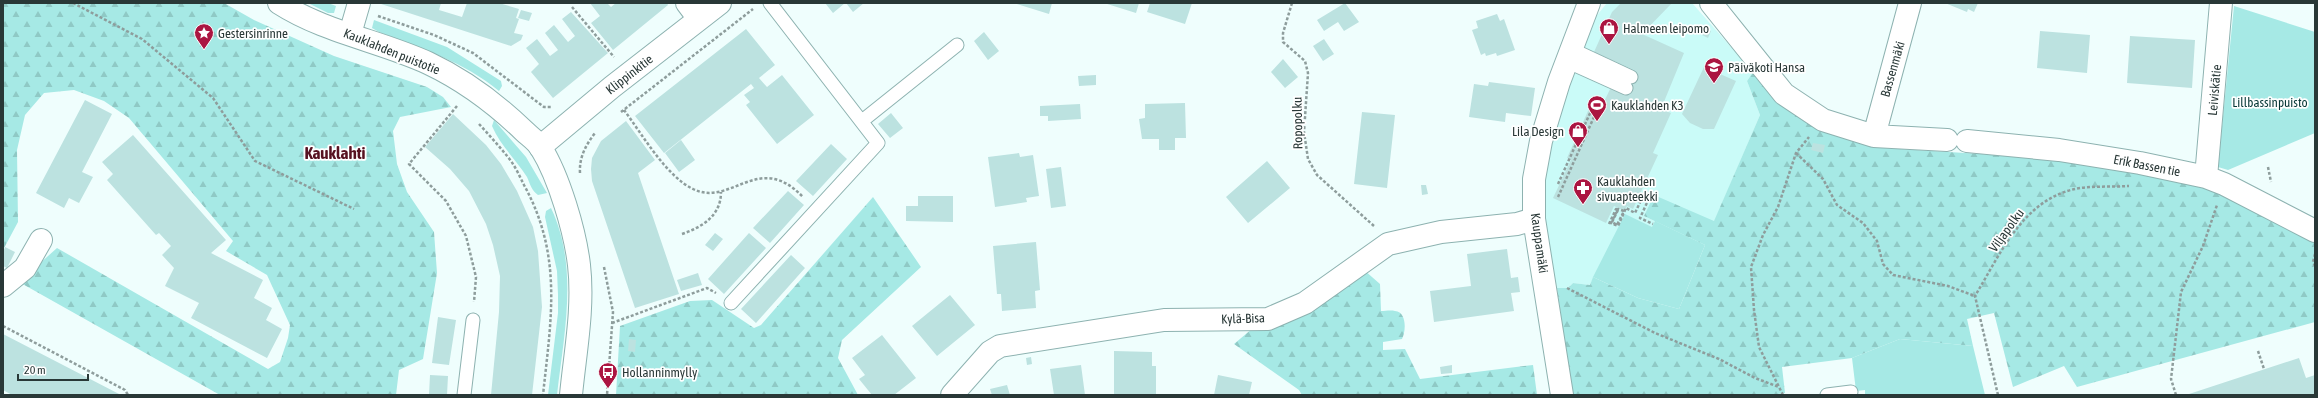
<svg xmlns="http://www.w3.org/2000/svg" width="2318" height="398" font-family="'Asap Condensed',sans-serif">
  <defs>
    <pattern id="forest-firs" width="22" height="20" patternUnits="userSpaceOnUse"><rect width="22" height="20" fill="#a6e9e5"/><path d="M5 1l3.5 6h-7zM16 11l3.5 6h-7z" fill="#8fc9c5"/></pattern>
  </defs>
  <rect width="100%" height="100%" fill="#effefd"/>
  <path fill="#cafbf8" d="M1607 3H1692L1753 72 1747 81 1760 115 1714 222 1654 196 1644 216 1705 245 1593 278 1590 285 1573 283 1568 288H1557L1541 211 1549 143 1574 68 1594 19Z"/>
  <path fill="#a6e9e5" d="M308 3H328L336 6 334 13H328Z
    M2234 6 2315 32V133L2228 170 2218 167Z
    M374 20 447 47 501 81 502 86 499 91C464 62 421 48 379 32L372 28Z
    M494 120 526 157 547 193 538 195C532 191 530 184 527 177 516 160 500 145 492 126Z
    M551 208C579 267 564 333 557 395H548L558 313V295L557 271 545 217 546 211Z
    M1625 214 1652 227 1655 221 1705 245 1679 309 1638 298 1593 277Z
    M1900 339 1973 346 1985 395H1865V390L1856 391 1852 358Z"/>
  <path fill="url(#forest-firs)" d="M3 3H224L254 20 334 56 427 87 443 97 451 107 400 117 393 131 397 164 407 192 434 232 437 273 423 359 399 370 396 395H220L19 282 57 248 268 369 280 362 288 338 290 325 267 275 226 251 233 241 129 118 104 101 74 90 44 93 25 115 17 150 18 222 3 250Z
    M1753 72 1825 130 1884 148 2111 162 2200 183 2315 243V322L2077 387 2064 366 2013 387 1994 313 1967 319 1973 346 1900 339 1852 358 1782 367 1785 393 1769 395H1572L1557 288H1568L1573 283 1590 285 1593 277 1638 298 1679 309 1705 245 1644 216 1654 195 1714 221 1760 115 1747 81Z
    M873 197 921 267 842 340 838 358 858 395H616L620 326 690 301 712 300 754 328 761 325Z
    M1364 270 1380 284 1381 311C1385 311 1391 310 1395 311 1407 312 1406 331 1402 339L1383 342V350L1405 349 1420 379 1533 365 1537 395H1302L1299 390 1234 344 1253 328Z"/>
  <path fill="#bce2e0" d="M378 3H441L439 10 462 17 467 3H499L519 9 516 18 519 19 514 33 523 35 521 40 511 46Z
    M590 3H607L611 7 616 3H667L668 5 613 50 591 23 600 16Z
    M825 3H845L833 13Z
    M846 3H864L853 12Z
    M1014 3H1052L1049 14Z
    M1104 3H1139L1136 13Z
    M1150 3H1192L1185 24 1147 12Z
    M1345 3 1359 22 1344 31 1338 22 1324 31 1317 20Z
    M1621 3H1672L1642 34 1684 53 1661 109 1671 113 1653 153 1658 155 1633 209 1627 206 1625 211 1614 206 1606 223 1553 198 1571 160 1567 158 1592 102 1602 106 1612 85 1624 91 1634 70 1594 52 1612 12Z
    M1945 3H1978L1974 12 1968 9 1967 12Z
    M521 10 532 13 529 21 518 18Z
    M571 12 608 53 553 98 531 72 539 64 526 48 537 39 550 56 558 50 545 33 554 25 568 42 575 36 562 19Z
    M1497 14 1500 21 1504 19 1515 50 1497 56 1496 53 1486 56 1485 53 1481 55 1472 30 1478 28 1476 21Z
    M746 29 775 65 759 78 767 87 782 75 814 115 777 144 746 105 750 102 744 95 754 88 751 84 664 153 635 116Z
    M1705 29 1711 31 1708 38 1702 35Z
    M2040 31 2090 35 2087 73 2037 68Z
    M984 32 999 51 988 60 974 41Z
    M2130 36 2195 40 2192 88 2127 83Z
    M1324 39 1334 54 1323 61 1313 46Z
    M1283 59 1298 77 1285 88 1271 72Z
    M1704 67 1736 81 1714 129H1703L1690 123 1682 114Z
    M1096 75V85L1079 86 1078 76Z
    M1489 82 1535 88 1531 116 1506 113 1505 122 1469 117 1474 84 1488 86Z
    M85 100 112 114 82 172 93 177 79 203 69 198 64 208 36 193Z
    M1185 103 1186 138H1175V150H1159V139H1142L1139 119 1145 118V104Z
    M1080 104 1081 119 1048 121V116H1040V106Z
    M1362 112 1395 115 1387 188 1354 184Z
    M891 113 903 128 890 138 878 124Z
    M453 114 486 145 501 164 517 191 533 227 538 251 542 307 532 395H491L499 312 500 276 493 245 486 224 469 191 450 169 425 147Z
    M626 121 655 160 638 173 679 294 635 308 592 181 591 169 592 158 601 141Z
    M133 135 226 240 211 253 263 280 254 298 272 308 266 320 282 329 267 358 191 318 199 303 165 286 174 268 162 255 171 246 159 233 156 235 107 180 113 174 102 162Z
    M681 140 695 160 679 172 665 153Z
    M1813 143 1825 145 1823 153 1811 150Z
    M831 144 847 159 813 196 796 181Z
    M1019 153 1020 157 1033 155 1039 196 1026 198 1027 202 995 207 988 157Z
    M1267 161 1290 188 1248 223 1226 197Z
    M1061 167 1066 206 1051 208 1046 169Z
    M1421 185H1426L1428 194 1422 195Z
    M788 191 804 205 770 243 753 228Z
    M918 196H953V222L906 221V206H918Z
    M715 233 723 239 713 251 705 245Z
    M749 233 766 248 724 294 708 279Z
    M1036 242 1040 290 1035 291 1036 308 1002 311 1001 294H997L993 246Z
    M5 247 15 252 7 268 3 266V252Z
    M1507 249 1511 278 1518 277 1520 292 1511 293 1514 311 1434 322 1430 291 1471 286 1467 254Z
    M791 255 805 268 756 323 741 309Z
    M698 273 702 285 681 291 677 280Z
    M950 295 975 325 937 356 912 326Z
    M438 317 456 320 449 365 432 363Z
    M3 334 121 395H12L3 390Z
    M882 335 916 378 894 395H872L859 379 865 375 852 358Z
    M629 339 636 340 635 352 628 351Z
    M1114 351 1152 352V366H1156V395H1114Z
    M1031 357 1032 364 1027 365 1026 358Z
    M2299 358 2306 378 2315 375V395H2186Z
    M1081 365 1085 395H1054L1050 369Z
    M1452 365V373L1441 374 1440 367Z
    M430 375 448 376 447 395H429Z
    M1218 375 1252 382 1249 395H1214Z
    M1007 385 1010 395H992L990 389Z"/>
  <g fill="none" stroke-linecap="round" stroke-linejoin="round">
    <defs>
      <path id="service" d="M1571 49 1631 77
        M1566 61 1626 88
        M862 121 957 45
        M731 303 878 143 770 3
        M464 395 473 320
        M1827 395 1851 392"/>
      <path id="minor" d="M687 3 699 19
        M1711 3 1784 94 1823 120 1874 136 1947 140
        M350 34 359 3
        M1874 136 1910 3
        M1967 141 2059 150 2140 163 2206 177 2224 184 2315 231
        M540 147 612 87 720 3
        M2206 177 2221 3
        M3 286 25 268 41 240
        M952 395 990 352 1000 346 1164 320 1268 319 1305 303 1388 244 1441 232 1517 224 1534 219
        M1562 395 1534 219V179L1541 141 1559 82 1589 3"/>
      <path id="tertiary" d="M279 3C324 32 380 41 428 63 464 80 495 103 524 131 529 136 537 141 541 148 559 177 575 231 579 265 584 308 575 353 571 395"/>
    </defs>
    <use href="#service" stroke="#8db2b0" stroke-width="15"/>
    <use href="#minor" stroke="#8db2b0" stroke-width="24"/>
    <use href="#tertiary" stroke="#8db2b0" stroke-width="24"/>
    <path stroke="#8e9d9c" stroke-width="2.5" stroke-dasharray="3 2" stroke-linecap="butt" d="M73 3 142 39 213 98 255 161 354 209
      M1292 3 1283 33V42L1305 61 1308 73 1304 132 1308 159 1317 175 1374 226
      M572 7 614 57
      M378 16 434 35 473 53 544 107H552
      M457 106 409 164 446 201 466 236 476 277 474 302
      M624 110C642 134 666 176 693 189 723 204 748 170 778 180 788 183 796 190 803 197
      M621 112 753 9
      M479 124C490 136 501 148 511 161 516 168 520 177 524 185 563 256 551 319 543 395
      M1572 138 1579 123
      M1796 153 1823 179 1837 205 1863 223 1877 241 1883 264 1893 275 1948 286 1975 296
      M2268 167 2271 182
      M580 173C579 157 586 145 595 133
      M1558 184 1591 111 1600 116
      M1651 194 1640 218 1653 224
      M1558 197 1603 97
      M1618 210 1612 222 1617 225 1624 211 1618 209 1611 223 1618 226 1626 208 1635 213 1645 192
      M1609 224 1616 209 1617 210
      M682 234C702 227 721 216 721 192
      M2315 254 2313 262 2315 266
      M604 267 613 312 607 395
      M1567 288 1655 333 1719 359 1755 378 1779 387
      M612 323 707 288 716 293
      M3 326 125 390 128 395
      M2258 351 2264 369
      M1783 395 1759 347 1754 310 1751 267 1763 235 1778 207 1796 153 1809 137
      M1998 395 1975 296C2001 253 2024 197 2080 188 2096 186 2113 187 2129 186
      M2176 395 2171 379 2181 292 2203 246 2217 205"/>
    <use href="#service" stroke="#fff" stroke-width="13"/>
    <use href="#minor" stroke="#fff" stroke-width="22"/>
    <use href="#tertiary" stroke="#fff" stroke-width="22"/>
  </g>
  <defs>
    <symbol id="shop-pin" viewBox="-11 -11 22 30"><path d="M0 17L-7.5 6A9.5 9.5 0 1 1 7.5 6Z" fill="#ab1541" stroke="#fff"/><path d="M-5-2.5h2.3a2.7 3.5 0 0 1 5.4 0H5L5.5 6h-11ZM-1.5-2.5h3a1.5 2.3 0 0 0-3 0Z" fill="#fff"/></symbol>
    <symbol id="sight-pin" viewBox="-11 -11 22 30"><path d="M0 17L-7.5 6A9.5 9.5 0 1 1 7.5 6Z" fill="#ab1541" stroke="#fff"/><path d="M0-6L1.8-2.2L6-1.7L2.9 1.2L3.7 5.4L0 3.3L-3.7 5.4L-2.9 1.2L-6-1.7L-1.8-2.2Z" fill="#fff"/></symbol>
    <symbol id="school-pin" viewBox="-11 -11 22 30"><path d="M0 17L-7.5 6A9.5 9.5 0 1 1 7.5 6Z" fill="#ab1541" stroke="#fff"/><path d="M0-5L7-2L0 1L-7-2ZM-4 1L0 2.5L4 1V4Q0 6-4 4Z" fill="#fff"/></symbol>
    <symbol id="stadium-pin" viewBox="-11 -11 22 30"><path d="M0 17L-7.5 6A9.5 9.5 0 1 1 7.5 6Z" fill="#ab1541" stroke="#fff"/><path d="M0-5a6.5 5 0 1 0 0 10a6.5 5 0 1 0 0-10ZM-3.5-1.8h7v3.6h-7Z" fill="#fff"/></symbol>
    <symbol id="pharmacy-pin" viewBox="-11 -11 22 30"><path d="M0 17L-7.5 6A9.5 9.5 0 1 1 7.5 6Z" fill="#ab1541" stroke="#fff"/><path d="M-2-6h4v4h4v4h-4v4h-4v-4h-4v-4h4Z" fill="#fff"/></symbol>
    <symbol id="bus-pin" viewBox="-11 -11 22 30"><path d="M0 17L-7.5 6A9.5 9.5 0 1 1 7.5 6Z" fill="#ab1541" stroke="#fff"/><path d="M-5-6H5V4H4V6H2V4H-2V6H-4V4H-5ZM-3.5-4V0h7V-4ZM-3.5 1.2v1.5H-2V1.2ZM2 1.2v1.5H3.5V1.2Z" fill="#fff"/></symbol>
  </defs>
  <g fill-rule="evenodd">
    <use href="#shop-pin" x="1598" y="17" width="22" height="30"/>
    <use href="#sight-pin" x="193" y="22" width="22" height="30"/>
    <use href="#school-pin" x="1703" y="56" width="22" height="30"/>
    <use href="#stadium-pin" x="1586" y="94" width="22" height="30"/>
    <use href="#shop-pin" x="1567" y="120" width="22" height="30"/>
    <use href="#pharmacy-pin" x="1572" y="177" width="22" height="30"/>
    <use href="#bus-pin" x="597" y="361" width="22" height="30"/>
  </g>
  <g text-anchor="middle" stroke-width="3.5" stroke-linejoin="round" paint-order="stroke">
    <g font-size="13" fill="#293837" stroke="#fff" text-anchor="start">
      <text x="1623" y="33">Halmeen leipomo</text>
      <text x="218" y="38">Gestersinrinne</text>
      <text x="1728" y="72">Päiväkoti Hansa</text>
      <text x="1611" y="110">Kauklahden K3</text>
      <text x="1564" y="136" text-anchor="end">Lila Design</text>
      <text x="1597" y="186">Kauklahden<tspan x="1597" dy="15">sivuapteekki</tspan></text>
      <text x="622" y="377">Hollanninmylly</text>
    </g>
    <g font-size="13" fill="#293837" stroke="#fff">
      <text transform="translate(392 51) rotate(22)" y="5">Kauklahden puistotie</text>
      <text transform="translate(1892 69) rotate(-74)" y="5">Bassenmäki</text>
      <text transform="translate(629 74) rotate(-38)" y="5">Klippinkitie</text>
      <text transform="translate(2214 90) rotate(-85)" y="5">Leiviskätie</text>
      <text transform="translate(1297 123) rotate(-91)" y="5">Ropopolku</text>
      <text transform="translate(2147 165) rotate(11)" y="5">Erik Bassen tie</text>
      <text transform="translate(2006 230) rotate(-54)" y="5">Viljapolku</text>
      <text transform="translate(1540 243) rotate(82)" y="5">Kauppamäki</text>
      <text transform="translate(1243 318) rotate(-2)" y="5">Kylä-Bisa</text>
    </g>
    <g font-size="13" fill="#063736" stroke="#fff">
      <text x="2270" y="107">Lillbassinpuisto</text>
    </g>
    <g font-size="17" font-weight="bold" fill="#571221" stroke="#fff">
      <text x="335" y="159">Kauklahti</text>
    </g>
  </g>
  <rect width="2318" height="398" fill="none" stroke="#293837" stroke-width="8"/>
  <path d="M18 374v6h70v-6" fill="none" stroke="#293837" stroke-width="2"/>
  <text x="24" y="374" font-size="12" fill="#293837" stroke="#ffffff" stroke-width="3" paint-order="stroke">20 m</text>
</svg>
